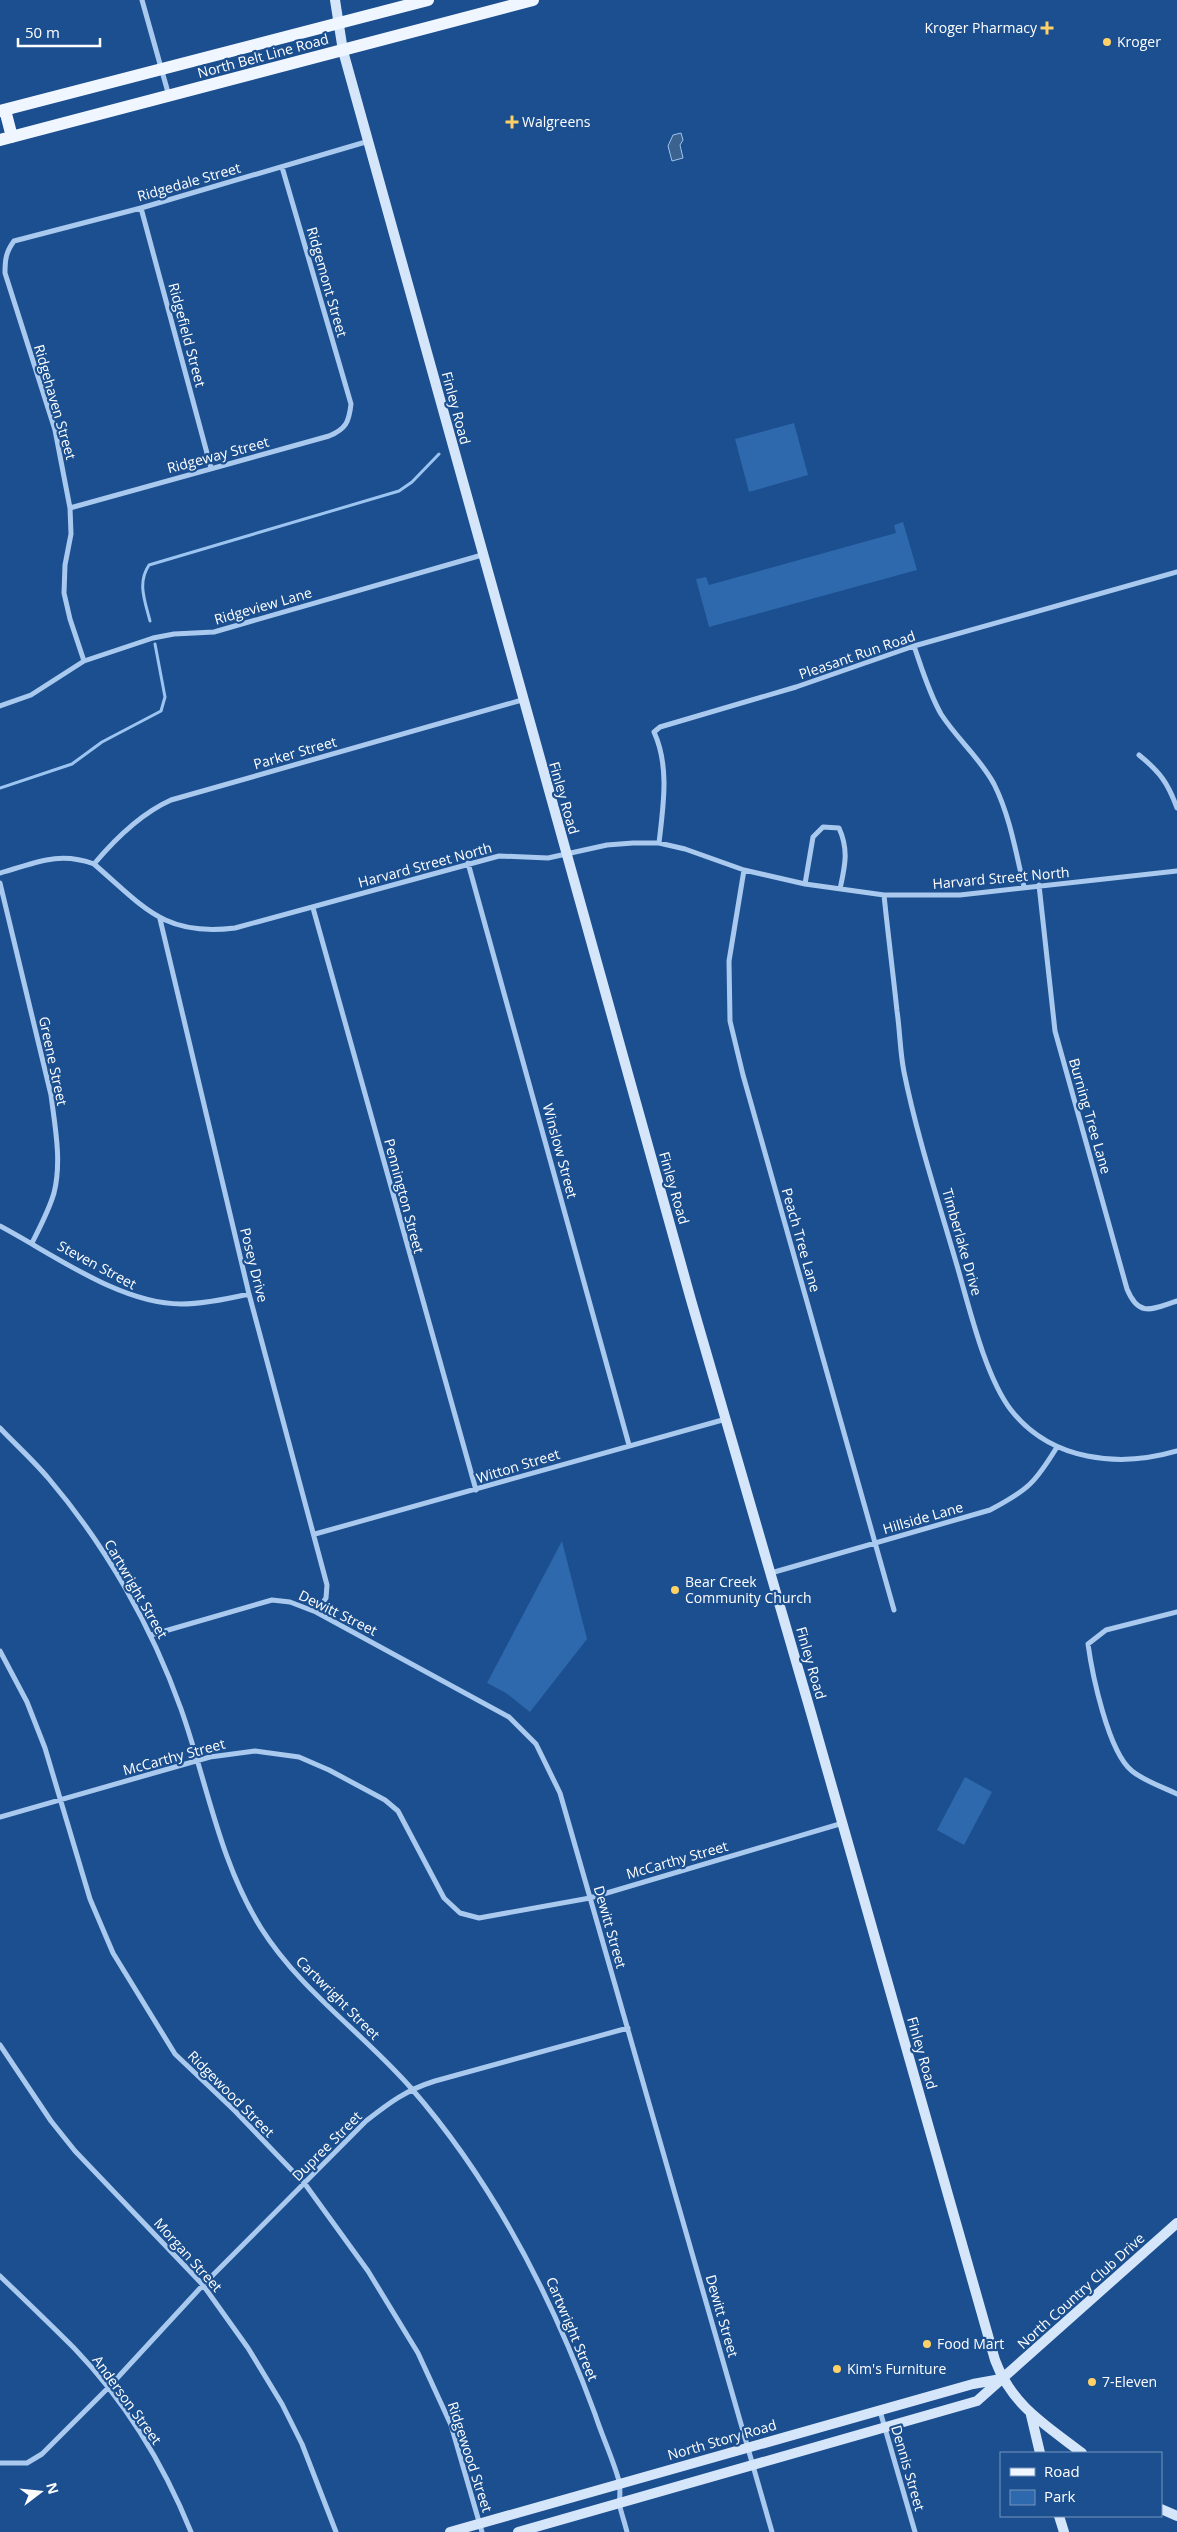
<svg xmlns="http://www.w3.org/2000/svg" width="1177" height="2532" font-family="'Open Sans',sans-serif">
  <rect width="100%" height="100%" fill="#1b4f8f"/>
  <path fill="#2e69ad" d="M794 423 808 475 749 492 735 439Z
    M903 522 917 570 709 627 696 579 706 577 709 585 896 533 894 525Z
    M562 1541 587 1639 530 1712 506 1693 487 1683Z
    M965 1777 992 1792 964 1845 937 1830Z"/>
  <path fill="#3c6290" stroke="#9cc4f0" d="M681 133 683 140 680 145 683 158 672 161 668 146 673 135Z"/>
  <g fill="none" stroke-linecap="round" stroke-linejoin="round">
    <path stroke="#9cc4f0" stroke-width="3" d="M150 621C145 601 137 583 149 565L399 491 412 482 439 454
      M0 788 72 764 102 742 161 711 165 697 155 644"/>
    <path stroke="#a9c9ee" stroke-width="5" d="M142 0 169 96
      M141 208 211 468
      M70 508 329 436C346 429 349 422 351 404L282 167
      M914 646C922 669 929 693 941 714 957 739 980 758 994 784 1010 816 1016 853 1024 887
      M84 661 70 619 64 593 65 565 71 534 70 508 55 430 5 273C5 259 6 252 14 241L141 208 369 141
      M0 706 31 695 84 661 153 638 174 634 214 632 482 555
      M1139 755C1160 772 1168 783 1177 808
      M659 843C663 807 670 767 654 732L660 727 796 687 914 646 1177 572
      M468 863 629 1445
      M94 864C115 839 142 813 171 800L522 700
      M744 870 729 961 730 1021 743 1075 894 1610
      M0 873C36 863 58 851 94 864 144 907 164 937 235 928L499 856 548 858 607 845 633 843H659L685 849 744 870 805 884 884 895H960L1177 871
      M0 883 51 1095C55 1127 62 1161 54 1193 49 1210 40 1227 32 1243
      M805 884 813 837 823 827 839 828C849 850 845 866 840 889
      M1039 885 1055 1031 1127 1289C1139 1318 1152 1309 1177 1301
      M884 895C888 934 893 973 897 1011 900 1031 900 1052 904 1072 918 1141 941 1209 960 1276 971 1315 987 1379 1011 1410 1051 1461 1119 1468 1177 1451
      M313 908 476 1490
      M160 919 249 1294 327 1585 326 1598 316 1612
      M0 1226C53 1254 120 1304 181 1304 204 1304 227 1299 249 1294
      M0 1428C16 1445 34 1461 49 1479 106 1546 152 1627 181 1709 207 1782 219 1861 261 1928 300 1990 363 2033 411 2088 494 2183 552 2297 595 2414 602 2436 613 2459 619 2481 621 2489 619 2498 620 2507 622 2515 625 2524 627 2532
      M315 1534 726 1419
      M771 1573 990 1510C1028 1490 1035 1483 1057 1447
      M1177 1612 1106 1630 1088 1644C1092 1673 1108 1752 1132 1771 1144 1781 1163 1787 1177 1794
      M151 1635 272 1600 290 1602 316 1612 509 1717 536 1744 560 1793 772 2532
      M0 1651 27 1702 45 1748 90 1899 113 1953 175 2054 235 2111 305 2184 368 2271 418 2353 451 2425 482 2532
      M0 1817 210 1757 255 1751 299 1757 329 1770 385 1800 398 1811 444 1898 460 1913 479 1918 590 1898 843 1823
      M0 2045 51 2121 75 2151 203 2285 248 2348 282 2404 302 2444 336 2532
      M0 2276C25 2300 50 2324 74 2348 124 2400 164 2465 191 2532
      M880 2411 915 2532
      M0 2463H27L42 2454 108 2388 203 2285 366 2121C389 2103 406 2090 435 2081L628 2028"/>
    <path stroke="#d6e6fa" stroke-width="10" d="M335 0 343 51 691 1300 811 1713 995 2360C1012 2406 1046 2425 1082 2453
      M1031 2415 1040 2453
      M1161 2509 1177 2516
      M1059 2516 1064 2532
      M450 2532 973 2384 1001 2379
      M518 2532 977 2401 1177 2223"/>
    <path stroke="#f0f6ff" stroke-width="12" d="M5 110 12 137
      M0 111 428 0
      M0 140 533 0"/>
  </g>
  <g fill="#ffd166" stroke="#1b4f8f" stroke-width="2">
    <path d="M1044.5 20.5h5v5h5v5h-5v5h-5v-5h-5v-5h5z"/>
    <circle cx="1107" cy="42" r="5"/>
    <path d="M509.5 114.5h5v5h5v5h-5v5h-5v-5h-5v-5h5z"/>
    <circle cx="675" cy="1590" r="5"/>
    <circle cx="927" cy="2344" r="5"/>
    <circle cx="837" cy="2369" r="5"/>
    <circle cx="1092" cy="2382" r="5"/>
  </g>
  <g text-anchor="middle" stroke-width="4.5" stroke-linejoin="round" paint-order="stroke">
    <g font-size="14" fill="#fff" stroke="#1b4f8f" text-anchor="start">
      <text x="1037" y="33" text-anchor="end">Kroger Pharmacy</text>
      <text x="1117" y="47">Kroger</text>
      <text x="522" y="127">Walgreens</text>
      <text x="685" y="1587">Bear Creek<tspan x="685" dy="16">Community Church</tspan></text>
      <text x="937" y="2349">Food Mart</text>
      <text x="847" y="2374">Kim's Furniture</text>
      <text x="1102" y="2387">7-Eleven</text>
    </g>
    <g font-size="14" fill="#fff" stroke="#1b4f8f">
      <text transform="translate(263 56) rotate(-15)" y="5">North Belt Line Road</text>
      <text transform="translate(189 182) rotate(-16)" y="5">Ridgedale Street</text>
      <text transform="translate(327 282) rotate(74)" y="5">Ridgemont Street</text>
      <text transform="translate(187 335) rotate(75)" y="5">Ridgefield Street</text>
      <text transform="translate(55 402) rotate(74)" y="5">Ridgehaven Street</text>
      <text transform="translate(456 408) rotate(75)" y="5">Finley Road</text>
      <text transform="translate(218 455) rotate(-15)" y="5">Ridgeway Street</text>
      <text transform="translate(263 606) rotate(-16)" y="5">Ridgeview Lane</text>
      <text transform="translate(857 655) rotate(-19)" y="5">Pleasant Run Road</text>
      <text transform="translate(295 753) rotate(-16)" y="5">Parker Street</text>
      <text transform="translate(564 798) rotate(74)" y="5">Finley Road</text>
      <text transform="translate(425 865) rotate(-15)" y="5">Harvard Street North</text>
      <text transform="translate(1001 878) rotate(-5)" y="5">Harvard Street North</text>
      <text transform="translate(53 1061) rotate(78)" y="5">Greene Street</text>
      <text transform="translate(1090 1116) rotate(74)" y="5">Burning Tree Lane</text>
      <text transform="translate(560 1151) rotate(75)" y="5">Winslow Street</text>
      <text transform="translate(674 1188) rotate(74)" y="5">Finley Road</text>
      <text transform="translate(404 1196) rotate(75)" y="5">Pennington Street</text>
      <text transform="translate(801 1240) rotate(74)" y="5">Peach Tree Lane</text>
      <text transform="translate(962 1242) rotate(74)" y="5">Timberlake Drive</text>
      <text transform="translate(97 1265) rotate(28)" y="5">Steven Street</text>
      <text transform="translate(254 1265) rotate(76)" y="5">Posey Drive</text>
      <text transform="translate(518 1466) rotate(-17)" y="5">Witton Street</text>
      <text transform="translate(923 1518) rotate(-16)" y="5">Hillside Lane</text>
      <text transform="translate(136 1589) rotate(60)" y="5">Cartwright Street</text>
      <text transform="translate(338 1613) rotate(26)" y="5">Dewitt Street</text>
      <text transform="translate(811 1663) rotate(74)" y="5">Finley Road</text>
      <text transform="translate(174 1757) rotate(-15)" y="5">McCarthy Street</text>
      <text transform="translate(677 1860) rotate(-16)" y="5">McCarthy Street</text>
      <text transform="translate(610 1927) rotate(74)" y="5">Dewitt Street</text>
      <text transform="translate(338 1998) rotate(45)" y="5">Cartwright Street</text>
      <text transform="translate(922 2053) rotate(74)" y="5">Finley Road</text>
      <text transform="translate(231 2094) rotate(45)" y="5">Ridgewood Street</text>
      <text transform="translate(327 2146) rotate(-45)" y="5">Dupree Street</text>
      <text transform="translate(188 2255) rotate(48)" y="5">Morgan Street</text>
      <text transform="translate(1081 2291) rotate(-42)" y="5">North Country Club Drive</text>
      <text transform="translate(722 2316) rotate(74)" y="5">Dewitt Street</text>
      <text transform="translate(572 2329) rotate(67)" y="5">Cartwright Street</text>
      <text transform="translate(127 2400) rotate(54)" y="5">Anderson Street</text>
      <text transform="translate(722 2440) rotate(-16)" y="5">North Story Road</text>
      <text transform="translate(470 2457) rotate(72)" y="5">Ridgewood Street</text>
      <text transform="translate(908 2468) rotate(74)" y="5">Dennis Street</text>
    </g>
  </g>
  <rect x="1000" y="2452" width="162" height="65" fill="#1b4f8f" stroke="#7695bc"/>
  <rect x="1010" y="2468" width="25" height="8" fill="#f0f6ff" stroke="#7695bc"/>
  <text x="1044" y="2477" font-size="15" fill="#ffffff">Road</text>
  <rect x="1010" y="2490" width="25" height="15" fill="#2e69ad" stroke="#7695bc"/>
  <text x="1044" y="2502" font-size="15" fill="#ffffff">Park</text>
  <g transform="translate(40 2492) rotate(74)" stroke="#1b4f8f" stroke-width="4" paint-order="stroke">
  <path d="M0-4L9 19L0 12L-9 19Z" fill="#ffffff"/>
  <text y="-8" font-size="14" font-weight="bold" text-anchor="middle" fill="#ffffff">N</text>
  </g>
  <path d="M18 38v8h82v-8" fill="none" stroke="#ffffff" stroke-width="2.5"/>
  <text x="25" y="38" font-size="15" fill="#ffffff" stroke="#1b4f8f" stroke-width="4" paint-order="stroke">50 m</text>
</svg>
